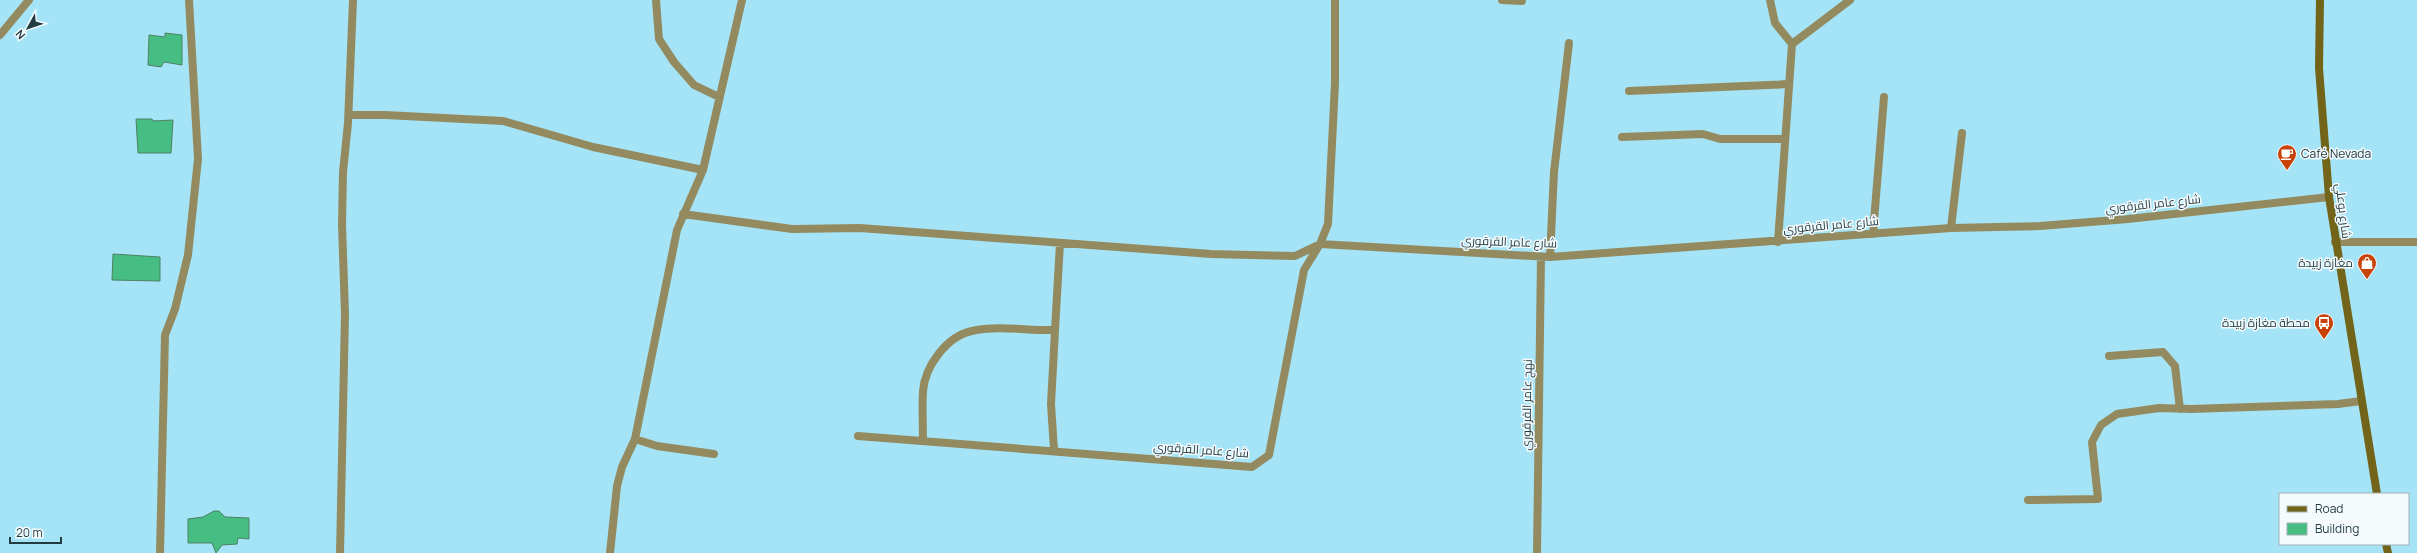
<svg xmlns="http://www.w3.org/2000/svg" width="2417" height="553" font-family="Manrope,Cairo,sans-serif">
  <rect width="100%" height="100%" fill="#a5e4f7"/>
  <path fill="#46be83" stroke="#4f8064" d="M165 33 182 35V65L164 62 161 67 148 65 149 35 165 37Z
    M136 119H152L153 121 173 120 171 153H138Z
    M113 254 160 257V281L112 280Z
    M214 511H219L225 517 249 518V539L238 538 237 544 222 545 216 553 212 543H188V519L203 517Z"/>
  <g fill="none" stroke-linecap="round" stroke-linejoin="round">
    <path stroke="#938b5f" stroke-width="8" d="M656 0 659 39 674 62 694 85 719 97
      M1502 0 1522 1
      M1770 0 1775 23 1792 44 1778 242
      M0 35 29 0
      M1792 44 1850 0
      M1629 91 1789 84
      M349 115H385L503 121 593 147 703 170
      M1622 137 1703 134 1720 139H1785
      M683 214 792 229 860 228 1211 254 1295 256 1320 244 1328 224 1335 83V0
      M1951 228 1962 133
      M1873 234 1884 97
      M2335 242H2417
      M1550 257 1554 172 1569 43
      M2109 356 2163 352 2175 366 2180 409
      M858 436 1252 467 1269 455 1304 270 1320 244 1550 257 1951 228 2040 226 2128 219 2329 197
      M635 439 657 446 714 454
      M923 440C923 424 922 407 923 391 925 366 947 336 972 331 999 325 1028 331 1055 330L1060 243
      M1054 450 1051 404 1055 330
      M2028 500 2098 499 2092 442 2101 425 2117 414 2159 408 2191 409 2338 404 2361 401
      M160 553 165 335 175 309 188 255 198 159 189 0
      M340 553 345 314 342 224 343 172 348 123 353 0
      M610 553 617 486 622 467 635 439 677 230 703 170 742 0
      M1537 553 1541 257"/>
    <path stroke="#726418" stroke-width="8" d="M2320 0 2319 68 2329 197 2377 494
      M2386 544 2388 553"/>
  </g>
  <defs>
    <symbol id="cafe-pin" viewBox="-11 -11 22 30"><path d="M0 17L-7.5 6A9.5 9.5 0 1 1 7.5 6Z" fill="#c94208" stroke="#f5fbfd"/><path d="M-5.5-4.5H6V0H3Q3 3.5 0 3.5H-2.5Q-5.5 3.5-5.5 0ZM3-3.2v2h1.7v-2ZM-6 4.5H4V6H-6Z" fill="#fff"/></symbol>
    <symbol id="shop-pin" viewBox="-11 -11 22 30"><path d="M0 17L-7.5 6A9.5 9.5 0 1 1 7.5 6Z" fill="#c94208" stroke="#f5fbfd"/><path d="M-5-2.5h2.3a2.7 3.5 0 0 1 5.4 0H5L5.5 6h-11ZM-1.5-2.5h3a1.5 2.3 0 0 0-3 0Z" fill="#fff"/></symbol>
    <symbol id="bus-pin" viewBox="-11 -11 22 30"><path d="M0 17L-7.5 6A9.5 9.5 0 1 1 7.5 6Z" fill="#c94208" stroke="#f5fbfd"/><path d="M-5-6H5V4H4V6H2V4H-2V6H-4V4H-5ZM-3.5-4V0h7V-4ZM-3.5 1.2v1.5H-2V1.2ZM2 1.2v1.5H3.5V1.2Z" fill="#fff"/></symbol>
  </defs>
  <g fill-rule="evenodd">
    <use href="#cafe-pin" x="2276" y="143" width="22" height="30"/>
    <use href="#shop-pin" x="2356" y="252" width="22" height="30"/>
    <use href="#bus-pin" x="2313" y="312" width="22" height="30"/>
  </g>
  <g text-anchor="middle" stroke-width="3" stroke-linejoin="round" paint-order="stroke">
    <g font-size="12" fill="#223c43" stroke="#f5fbfd" text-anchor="end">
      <text x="2301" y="158" text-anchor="start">Café Nevada</text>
      <text x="2353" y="267">مغازة زبيدة</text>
      <text x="2310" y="327">محطة مغازة زبيدة</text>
    </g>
    <g font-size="12" fill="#223c43" stroke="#f5fbfd">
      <text transform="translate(2153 204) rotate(-6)" y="4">شارع عامر القرقوري</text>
      <text transform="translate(2343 211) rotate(83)" y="4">شارع بوعلي</text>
      <text transform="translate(1831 225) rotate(-5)" y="4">شارع عامر القرقوري</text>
      <text transform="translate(1509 242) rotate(2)" y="4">شارع عامر القرقوري</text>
      <text transform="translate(1527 405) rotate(-89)" y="4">نهج عامر القرقوري</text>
      <text transform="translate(1201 450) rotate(4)" y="4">شارع عامر القرقوري</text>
    </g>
  </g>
  <rect x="2279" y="493" width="130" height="52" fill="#f5fbfd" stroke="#a1afb3"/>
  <rect x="2287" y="506" width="20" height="6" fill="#726418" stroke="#a1afb3"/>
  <text x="2315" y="513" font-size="12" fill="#223c43">Road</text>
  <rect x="2287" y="523" width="20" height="12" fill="#46be83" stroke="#a1afb3"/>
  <text x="2315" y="533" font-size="12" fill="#223c43">Building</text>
  <g transform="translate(28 28) rotate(230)" stroke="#f5fbfd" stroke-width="3" paint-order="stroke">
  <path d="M0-3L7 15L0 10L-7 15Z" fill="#223c43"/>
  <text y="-6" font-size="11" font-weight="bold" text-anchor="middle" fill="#223c43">N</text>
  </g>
  <path d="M10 537v6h51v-6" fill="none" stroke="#223c43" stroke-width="2"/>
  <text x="16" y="537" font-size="12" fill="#223c43" stroke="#f5fbfd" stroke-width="3" paint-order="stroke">20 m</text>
</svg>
